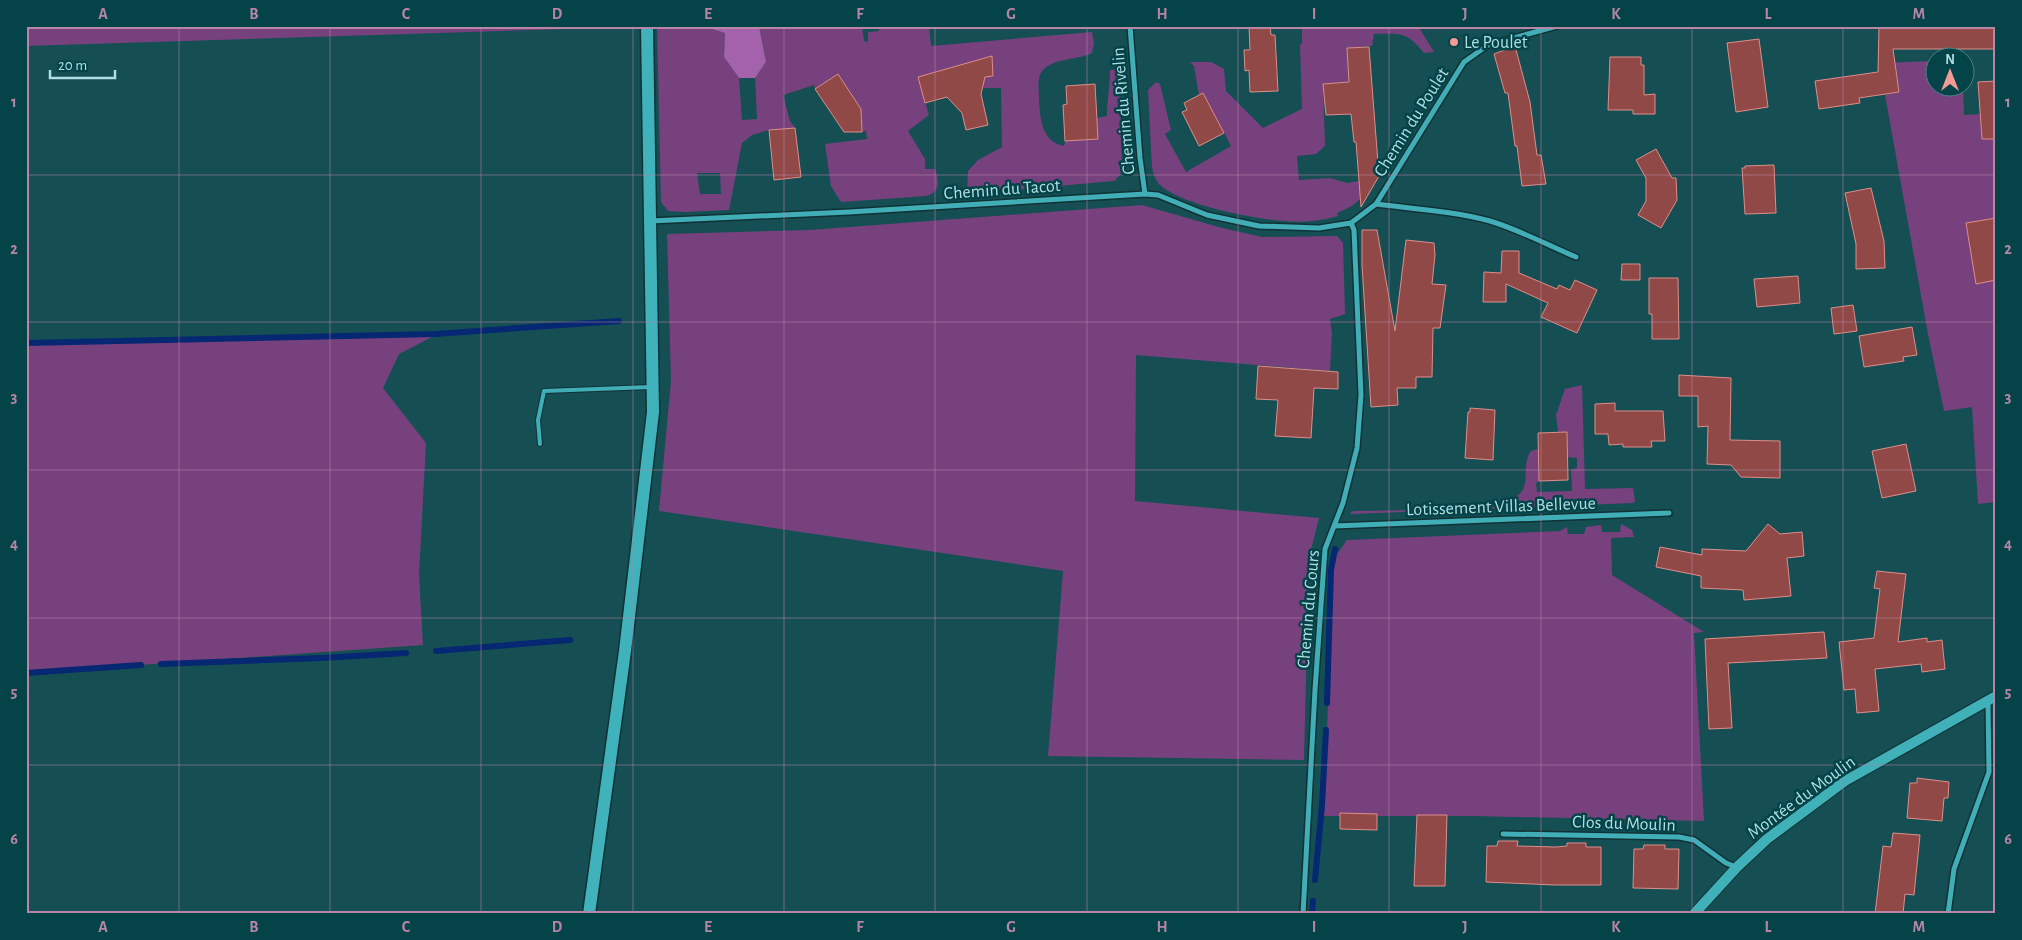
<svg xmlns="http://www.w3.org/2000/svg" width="2022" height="940" font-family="'Alegreya Sans',sans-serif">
  <rect width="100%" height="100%" fill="#154f54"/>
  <path fill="#77417e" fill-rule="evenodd" d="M26 26H629V27L26 46Z
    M657 26H711L712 29 725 33 724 57 739 78 742 120 757 119 755 78 766 62 759 26H862L864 41 868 42V32L879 31V26H929L931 46 1092 32 1094 43 1092 53C1077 60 1056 58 1044 69 1036 76 1039 89 1039 99 1040 117 1041 142 1064 146L1065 141 1098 139 1097 118 1107 116C1107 100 1110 86 1110 70H1119L1122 169 1120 175 1114 181 1013 190 967 191 968 171 978 160 1002 147 1001 88H984L970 73 967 63 918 77 929 115 908 131 925 159V169H935C939 181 941 192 926 196L841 202 831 186 825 144 867 139 866 131 862 132 861 109 838 74 815 89 814 85 783 95 790 121 795 128 769 130 752 135 742 143 729 210 685 212 668 211 661 202ZM697 173H720L721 194H700Z
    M1302 26H1418L1434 52 1424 53C1406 31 1401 34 1374 34L1372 46 1347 48 1349 82 1323 84 1325 146 1316 154 1297 156 1299 180 1330 178 1347 183 1359 181 1360 191 1371 190 1352 206 1337 213 1338 216C1321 221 1302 223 1284 221 1255 219 1180 205 1159 184 1155 179 1153 173 1152 167L1148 90 1156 82 1160 84 1171 130 1165 134 1186 172 1231 146 1207 100 1199 96 1194 66 1190 62H1211L1224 69 1226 91 1263 128 1302 109 1300 45 1302 44Z
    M1934 61V88H1963L1964 115 1981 114 1996 123 1993 150 1996 152V502L1978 504 1972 407 1944 411 1928 334 1885 95 1899 92 1896 68 1880 63Z
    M1142 205 1222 228 1262 237 1337 236 1343 243 1345 314 1330 319 1332 333 1330 371 1136 355 1135 501 1319 518 1309 558 1304 760 1048 756 1063 571 659 511 671 381 667 234 810 230Z
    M434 336 399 354 383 388 426 443 419 575 423 645 26 673V344Z
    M1582 385 1585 489 1633 488 1635 501 1633 503 1351 514V512L1354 511 1427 510C1455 497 1501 518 1522 491 1529 482 1522 463 1531 451L1538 449 1539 481 1536 483 1537 492 1572 491 1571 470 1577 468V458L1568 457 1567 432H1558L1556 415 1565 389Z
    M1621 524 1632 530 1634 537 1611 538 1612 575 1704 632 1694 633 1704 821 1474 816H1324L1333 560 1347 540 1560 531 1567 527 1568 534H1584L1586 527 1601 525 1602 532H1620Z"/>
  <path fill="#a461ac" d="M711 26H759L766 62 755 78H739L724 57 725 33 712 29Z"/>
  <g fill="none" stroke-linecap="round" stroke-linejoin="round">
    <path stroke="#062771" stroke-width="6" d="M26 343 435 334 619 321
      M436 651 570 640
      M161 664 321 658 406 653
      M26 673 141 665
      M1327 703 1331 570 1335 549
      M1315 880 1322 805 1326 730
      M1312 914 1313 901"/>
  </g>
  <path fill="#914947" stroke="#de8e8a" d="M1249 26H1270L1271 35H1275L1278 91 1250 92 1249 70 1245 71 1244 50H1250Z
    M1879 26H1996V49H1893L1899 92 1859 98 1860 103 1819 109 1815 81 1878 72Z
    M1759 39 1768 107 1736 112 1727 43Z
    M1515 46 1530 102 1537 155H1541L1546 184 1522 186 1517 146H1515L1508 93H1505L1494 54Z
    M1369 47 1379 176 1361 207 1356 142H1354L1351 114 1326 115 1323 84 1349 82 1347 48Z
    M992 56 993 76 985 77 981 94 988 125 966 130 962 113 947 97 925 103 918 77Z
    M1610 57H1641V65H1644V95L1655 94V114H1633V110H1608Z
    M838 74 861 109 862 132H844L815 89Z
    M1996 81V139H1982L1978 82Z
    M1095 84 1098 139 1065 141 1063 105 1067 104 1066 86Z
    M1203 93 1224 133 1199 146 1182 112 1187 110 1184 103Z
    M795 128 801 177 774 180 769 130Z
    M1656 149 1672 178H1676L1677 200 1661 228 1638 215 1646 201V178L1636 160Z
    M1774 165 1776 213 1745 214 1742 168H1745V166Z
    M1871 188 1884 241 1885 268 1856 269V244L1845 193Z
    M1996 218V280L1976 284 1966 223Z
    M1362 230H1377L1395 331 1406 240 1434 243 1435 255 1432 284 1446 285 1440 328H1433L1432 377H1416V388H1397L1398 405 1371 407 1362 265Z
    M1502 251H1519V273L1557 289 1559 285 1570 290 1575 280 1597 290 1577 333 1541 317 1548 303 1506 284V302H1483L1484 272 1501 273Z
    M1622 264H1640V280H1621Z
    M1798 276 1800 303 1757 307 1754 279Z
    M1649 278H1678L1679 339H1652V314H1649Z
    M1853 305 1857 331 1834 334 1831 308Z
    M1912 327 1917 355 1903 357 1904 361 1864 367 1859 336Z
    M1258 366 1338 372V389L1314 388 1311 438 1275 436 1278 400 1256 399Z
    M1679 375 1731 378 1730 440 1780 441V478L1741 477 1731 465 1707 464 1708 426 1698 427V396H1679Z
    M1615 403V411H1663L1665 441H1651L1652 447H1623V444L1609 445 1608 434H1595V404Z
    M1470 408 1495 410 1493 460 1465 458 1468 412H1470Z
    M1567 432 1568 480 1539 481 1538 433Z
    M1906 444 1916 491 1882 498 1872 451Z
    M1768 524 1780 534 1802 532 1804 556 1787 558 1791 596 1744 600 1743 590 1701 588V576L1656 567 1660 547 1702 555V549L1746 551Z
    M1877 571 1906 574 1898 642 1927 638V642L1942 640 1945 669 1922 672 1921 664 1875 669 1879 711 1857 713 1855 689 1844 690 1839 642 1874 638 1880 589 1874 588Z
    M1824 632 1827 658 1728 663 1732 728 1709 729 1705 639Z
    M1917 778 1949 782 1948 798H1944L1942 821 1907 818 1910 783H1917Z
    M1340 813 1377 814V830L1340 829Z
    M1417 815H1447L1445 886H1414Z
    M1893 833 1920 835 1914 895 1905 894 1903 914H1875L1883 846 1891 847Z
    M1498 841H1518L1517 846 1556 847 1567 846V843H1586V847H1601V885H1555L1486 882 1487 846H1497Z
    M1644 845H1665V849H1679L1678 889 1633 888 1634 849H1643Z"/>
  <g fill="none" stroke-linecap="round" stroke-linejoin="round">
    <defs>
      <path id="lane" d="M540 444 538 420 544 391 650 387"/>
      <path id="street" d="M1130 26 1140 158 1145 194
        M1376 204C1414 209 1453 211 1490 221 1520 230 1547 245 1576 257
        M650 221 849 212 1145 194 1158 195 1207 215 1259 226 1319 228 1351 223 1376 204 1464 62 1488 45 1557 26
        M1334 526 1669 513
        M1503 834 1679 837 1694 840 1726 863 1736 867
        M1303 914 1315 690 1325 549 1343 503 1357 448 1361 395 1354 230 1351 223
        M1948 914 1954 869 1989 772 1988 700"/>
      <path id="secondary" d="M1694 914 1737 867 1767 839 1845 781 1996 696"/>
      <path id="primary" d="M589 914 625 651 653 412 647 26"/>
    </defs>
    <use href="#lane" stroke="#103235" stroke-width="6"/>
    <use href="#street" stroke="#103235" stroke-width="8"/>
    <use href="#secondary" stroke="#103235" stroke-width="12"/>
    <use href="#primary" stroke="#103235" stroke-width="15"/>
    <use href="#lane" stroke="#41adb6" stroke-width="4"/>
    <use href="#street" stroke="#41adb6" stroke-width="5"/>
    <use href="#secondary" stroke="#40b0b9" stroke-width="10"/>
    <use href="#primary" stroke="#3fb2bc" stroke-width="12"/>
  </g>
  <path fill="none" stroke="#b885a6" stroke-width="1" stroke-opacity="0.55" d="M179 26V914M330 26V914M481 26V914M633 26V914M784 26V914M935 26V914M1087 26V914M1238 26V914M1389 26V914M1541 26V914M1692 26V914M1843 26V914M26 175H1996M26 322H1996M26 470H1996M26 618H1996M26 765H1996"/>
  <circle fill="#f59b97" stroke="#044449" stroke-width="2" cx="1454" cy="42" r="5"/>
  <g text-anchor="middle" stroke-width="5" stroke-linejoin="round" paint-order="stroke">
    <g font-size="18" fill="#b0dfe3" stroke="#044449" text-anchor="start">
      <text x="1464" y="48">Le Poulet</text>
    </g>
    <g font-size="18" fill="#b0dfe3" stroke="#044449">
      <text transform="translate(1123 111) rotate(-95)" y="6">Chemin du Rivelin</text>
      <text transform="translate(1411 122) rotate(-58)" y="6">Chemin du Poulet</text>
      <text transform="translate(1002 189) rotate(-4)" y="6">Chemin du Tacot</text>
      <text transform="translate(1501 506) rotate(-2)" y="6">Lotissement Villas Bellevue</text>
      <text transform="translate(1308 609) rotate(-85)" y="6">Chemin du Cours</text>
      <text transform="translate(1801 797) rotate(-36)" y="6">Montée du Moulin</text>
      <text transform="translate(1624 823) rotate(2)" y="6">Clos du Moulin</text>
    </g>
  </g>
  <rect width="2022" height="940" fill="none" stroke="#044449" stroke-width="55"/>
  <g transform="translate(1950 72)"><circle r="24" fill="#044449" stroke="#498287"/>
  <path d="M0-4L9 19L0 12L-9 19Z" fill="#f59b97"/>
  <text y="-8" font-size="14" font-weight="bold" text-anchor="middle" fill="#b0dfe3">N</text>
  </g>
  <path d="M50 70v8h65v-8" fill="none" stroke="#b0dfe3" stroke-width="2.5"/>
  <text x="58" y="70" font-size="15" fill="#b0dfe3" stroke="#044449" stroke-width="4" paint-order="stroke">20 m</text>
  <rect x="28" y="28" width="1966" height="884" fill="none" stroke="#b885a6" stroke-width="2"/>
  <g font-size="16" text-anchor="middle" font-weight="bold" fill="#b885a6">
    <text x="103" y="19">A</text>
    <text x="254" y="19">B</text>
    <text x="406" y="19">C</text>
    <text x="557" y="19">D</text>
    <text x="708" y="19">E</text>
    <text x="860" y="19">F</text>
    <text x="1011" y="19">G</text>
    <text x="1162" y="19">H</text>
    <text x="1314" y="19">I</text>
    <text x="1465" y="19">J</text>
    <text x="1616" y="19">K</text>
    <text x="1768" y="19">L</text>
    <text x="1919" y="19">M</text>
    <text x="14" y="107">1</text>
    <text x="2008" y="107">1</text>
    <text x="14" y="254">2</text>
    <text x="2008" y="254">2</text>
    <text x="14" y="402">3</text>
    <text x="2008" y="402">3</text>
    <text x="14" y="549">4</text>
    <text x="2008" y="549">4</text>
    <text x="14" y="697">5</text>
    <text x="2008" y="697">5</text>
    <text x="14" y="844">6</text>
    <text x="2008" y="844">6</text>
    <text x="103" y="932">A</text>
    <text x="254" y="932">B</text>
    <text x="406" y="932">C</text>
    <text x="557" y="932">D</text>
    <text x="708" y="932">E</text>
    <text x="860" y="932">F</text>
    <text x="1011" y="932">G</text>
    <text x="1162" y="932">H</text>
    <text x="1314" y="932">I</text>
    <text x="1465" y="932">J</text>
    <text x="1616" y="932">K</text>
    <text x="1768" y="932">L</text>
    <text x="1919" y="932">M</text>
  </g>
</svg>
